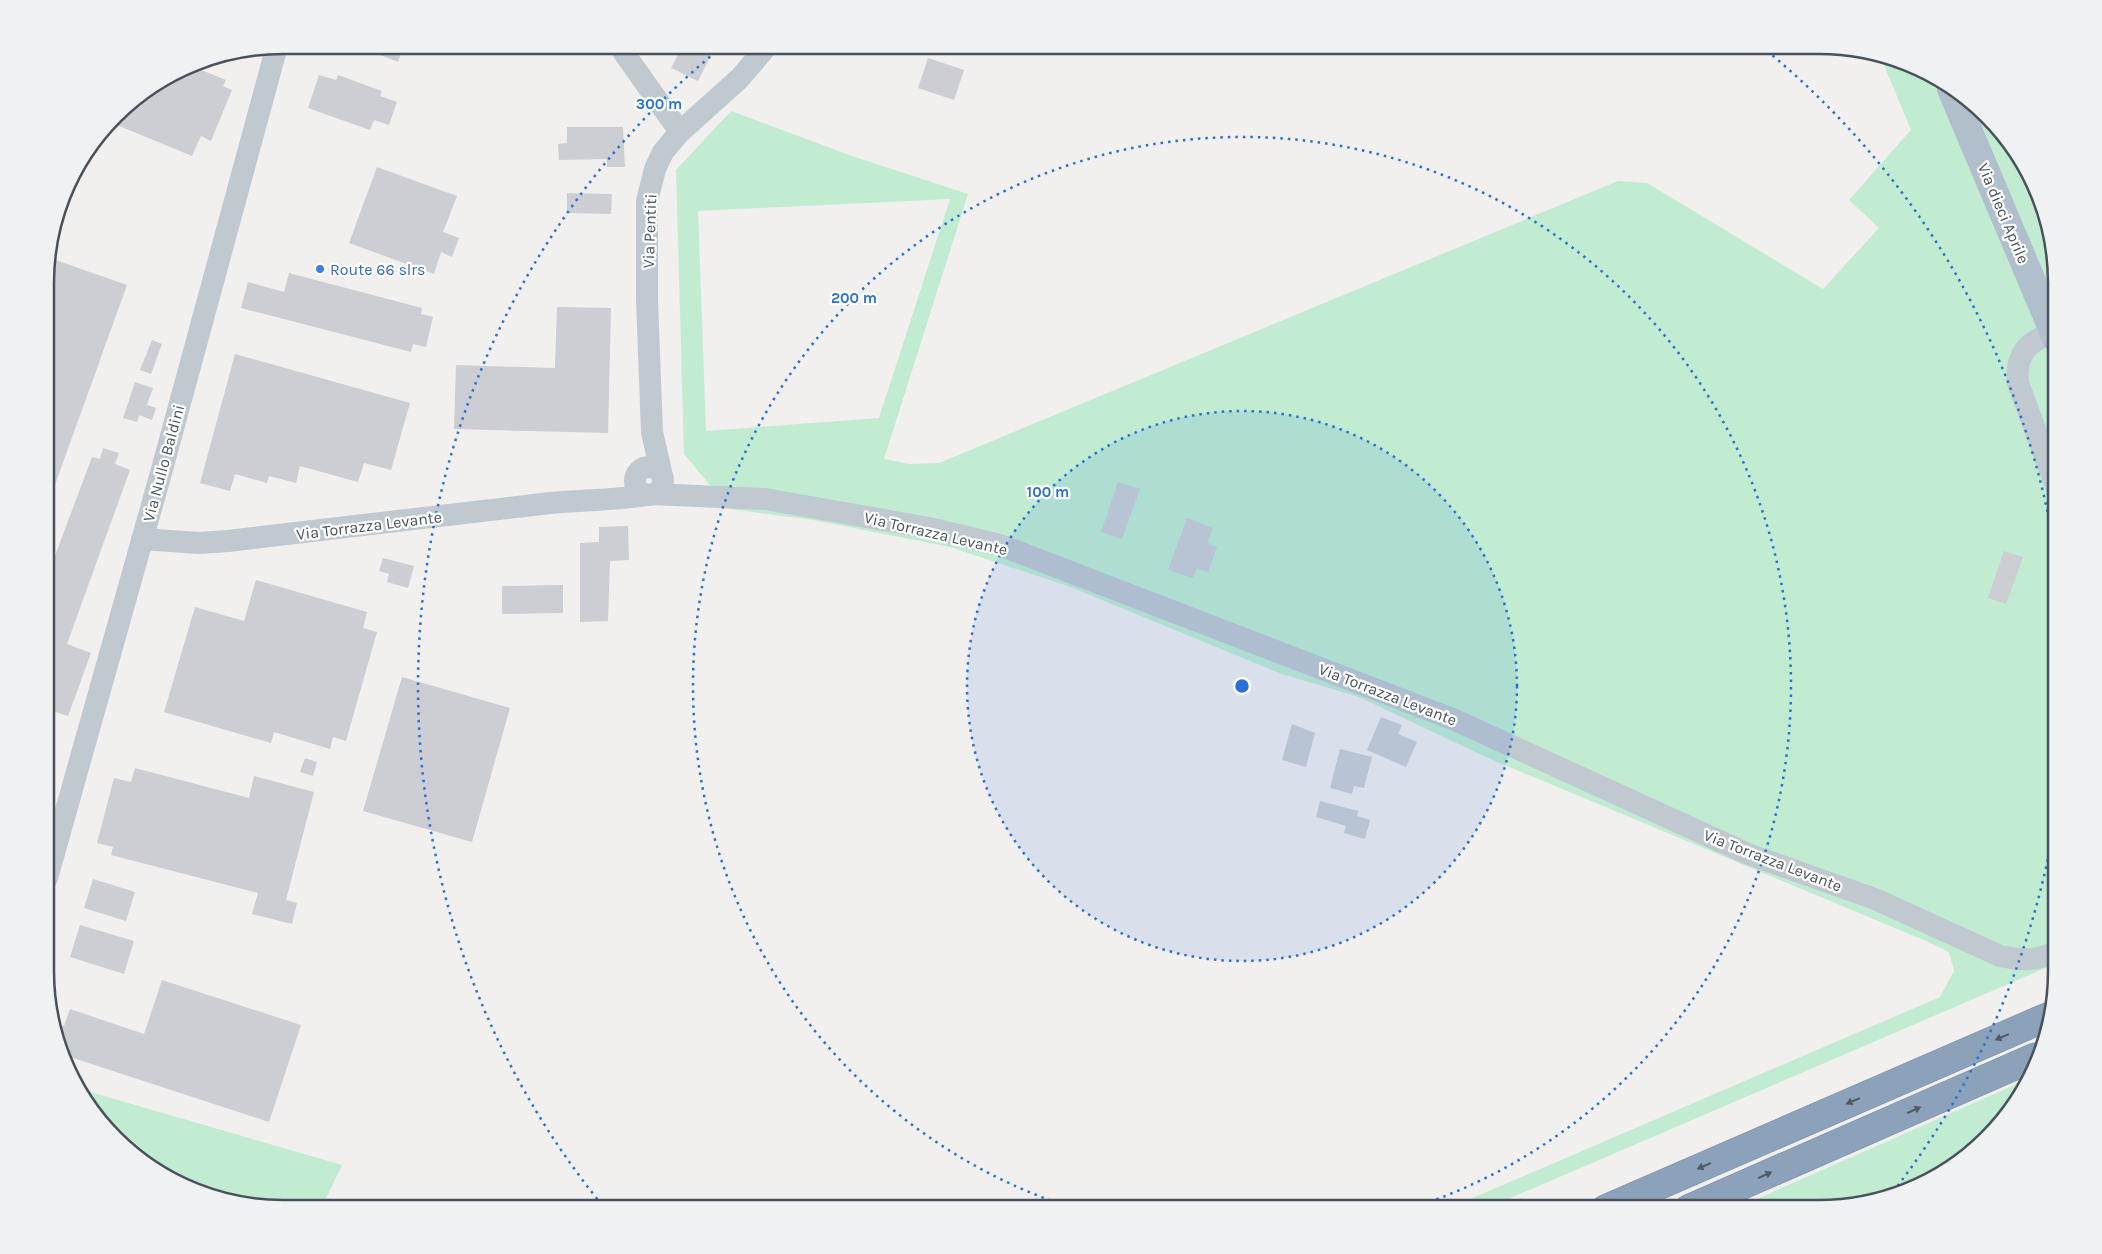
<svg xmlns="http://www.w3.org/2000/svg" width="2102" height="1254" font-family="Karla,sans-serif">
  <rect width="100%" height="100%" fill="#f2efef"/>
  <path fill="#c1ecd2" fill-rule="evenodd" d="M1879 53 1938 77 2017 151 2026 169 2024 173 2046 247 2056 274 2057 963 1485 1209H1447L1940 997 1954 971 1949 952 1926 941 1488 758 1359 697 1279 673 1068 586 950 547 813 520 730 509 684 454 676 170 731 111 849 155 968 194 884 459 909 464 939 463 1618 181 1647 183 1823 289 1879 228 1849 200 1911 130ZM950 199 879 418 706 431 698 211Z
    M2028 1079 2025 1090 1987 1139 1960 1160 1870 1198 1834 1209H1734Z
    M80 1089 342 1165 321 1209H283L221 1201 164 1177 85 1103Z"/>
  <path fill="#ccced3" d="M355 45H404L398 62Z
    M683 45H716L698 81 671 68Z
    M928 58 964 70 954 100 918 88Z
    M189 65 226 80 223 86 232 90 211 141 201 136 192 156 112 123 126 104Z
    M319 75 336 80 338 75 382 91 380 96 397 102 389 125 374 120 370 130 308 108Z
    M567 127H623L625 167H607V159L559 160 558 144 567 143Z
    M377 167 457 196 443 232 459 238 452 257 441 252 434 274 349 243Z
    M567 193 612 194 611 214 567 213Z
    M47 257 127 285 47 507Z
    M289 273 422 308 421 314 433 317 426 347 413 344 411 352 241 308 248 282 284 292Z
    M557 307 611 308 608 433 454 429 456 365 555 368Z
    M152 340 162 344 151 374 140 370Z
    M235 354 410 403 391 470 364 463 358 482 300 466 296 483 269 476 267 483 235 474 230 491 200 483Z
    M135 382 153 388 147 405 156 408 152 420 139 415 137 422 123 418Z
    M103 448 119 453 115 464 130 470 67 644 91 653 68 716 47 709V577L92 457 100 459Z
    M1118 482 1140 489 1122 539 1101 532Z
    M1187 518 1213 528 1207 543 1217 547 1208 572 1197 568 1193 578 1168 570Z
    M628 526 629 560 610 561 608 621 580 622V543L599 542V527Z
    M2004 551 2023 557 2006 604 1988 598Z
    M383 558 414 566 408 588 387 582 389 574 379 571Z
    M256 580 367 612 363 628 377 632 346 741 333 737 330 749 274 732 271 743 164 712 195 607 244 621Z
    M563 585V613L502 614V586Z
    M402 677 510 708 472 842 363 811Z
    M1381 717 1402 725 1398 734 1417 742 1406 767 1367 750Z
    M1292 724 1315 733 1306 767 1282 760Z
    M1340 749 1372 757 1364 788 1354 786 1352 794 1330 788Z
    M305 758 317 762 313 776 300 772Z
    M135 768 249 798 254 776 314 792 286 900 297 903 292 924 252 914 258 893 111 855 113 847 97 843 114 778 131 782Z
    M1320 801 1358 811 1357 816 1370 820 1365 839 1344 833 1346 826 1316 817Z
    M93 879 135 892 126 921 84 908Z
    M80 925 134 941 124 974 70 957Z
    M162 980 301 1025 269 1122 67 1056 55 1023 64 1026 70 1009 144 1034Z"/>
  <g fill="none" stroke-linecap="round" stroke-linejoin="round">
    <defs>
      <path id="highway" d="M1605 1209 2047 1017
        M1688 1209 2035 1057"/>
    </defs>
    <use href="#highway" stroke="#768da6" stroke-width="29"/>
    <path stroke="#c1c9d0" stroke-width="22" d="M621 45 624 53 680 132
      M2054 332C2028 341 2015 354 2018 383L2056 486
      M635 481a14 14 0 1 1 28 0a14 14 0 1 1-28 0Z
      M661 472 652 432 647 300V201L655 169 663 152 680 132 740 78 768 45
      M653 494 765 499 929 528 1000 545 1455 720 1748 854 1875 899 2000 956C2025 961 2033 961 2057 952
      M142 539 199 543 228 541 550 503C583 500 616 500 648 495
      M47 878 161 473 277 46"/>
    <path stroke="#b1becc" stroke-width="28" d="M1951 89 2056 338"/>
    <use href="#highway" stroke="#8ba2ba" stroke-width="28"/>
  </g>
  <defs><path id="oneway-solid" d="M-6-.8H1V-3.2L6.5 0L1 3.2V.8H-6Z" transform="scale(1.25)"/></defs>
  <g fill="#505a64">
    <use href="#oneway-solid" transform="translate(2002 1037) rotate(157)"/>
    <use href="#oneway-solid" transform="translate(1853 1101) rotate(157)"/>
    <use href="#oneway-solid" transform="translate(1914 1110) rotate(-24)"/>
    <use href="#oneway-solid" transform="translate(1704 1166) rotate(157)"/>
    <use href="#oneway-solid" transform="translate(1765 1175) rotate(-24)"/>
  </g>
  <circle cx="1242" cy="686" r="275" fill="#2771d4" fill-opacity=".12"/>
  <g fill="none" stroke="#2771d4" stroke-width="2.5" stroke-dasharray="2.5 5">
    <circle cx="1242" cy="686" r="275"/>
    <path d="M1072 1208A549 549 0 1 1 1412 1208"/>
    <path d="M2056 815A824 824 0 0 1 1896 1188M602 1205A824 824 0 0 1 723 46M1761 46A824 824 0 0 1 2056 557"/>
  </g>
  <circle fill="#3f7fe0" stroke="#fff" stroke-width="2" cx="320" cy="269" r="5"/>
  <g text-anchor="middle" stroke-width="4.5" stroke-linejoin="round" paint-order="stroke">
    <g font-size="16" fill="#49525b" stroke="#fff">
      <text transform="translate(2004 213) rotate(67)" y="6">Via dieci Aprile</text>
      <text transform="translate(649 231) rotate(-88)" y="6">Via Pentiti</text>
      <text transform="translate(163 463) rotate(-75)" y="6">Via Nullo Baldini</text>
      <text transform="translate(369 525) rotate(-7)" y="6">Via Torrazza Levante</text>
      <text transform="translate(936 533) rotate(13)" y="6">Via Torrazza Levante</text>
      <text transform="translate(1388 694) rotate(21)" y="6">Via Torrazza Levante</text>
      <text transform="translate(1773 860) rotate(21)" y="6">Via Torrazza Levante</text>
    </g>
    <g font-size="16" fill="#366cbe" stroke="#fff" text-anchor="start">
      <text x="330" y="275">Route 66 slrs</text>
    </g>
  </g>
  <path d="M0 0H2102V1254H0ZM283 54H1819A229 229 0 0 1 2048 283V971A229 229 0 0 1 1819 1200H283A229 229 0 0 1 54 971V283A229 229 0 0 1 283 54Z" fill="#f0f1f2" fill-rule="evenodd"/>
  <path fill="none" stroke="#49525b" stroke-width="2.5" d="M283 54H1819A229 229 0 0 1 2048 283V971A229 229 0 0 1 1819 1200H283A229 229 0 0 1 54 971V283A229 229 0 0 1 283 54Z"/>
  <circle cx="1242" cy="686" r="8" fill="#2771d4" stroke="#fff" stroke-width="2.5"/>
  <g font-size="15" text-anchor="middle" font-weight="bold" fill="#2771d4" stroke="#fff" stroke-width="4.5" stroke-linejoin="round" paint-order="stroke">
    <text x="659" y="109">300 m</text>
    <text x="854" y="303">200 m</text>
    <text x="1048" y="497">100 m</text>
  </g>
</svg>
